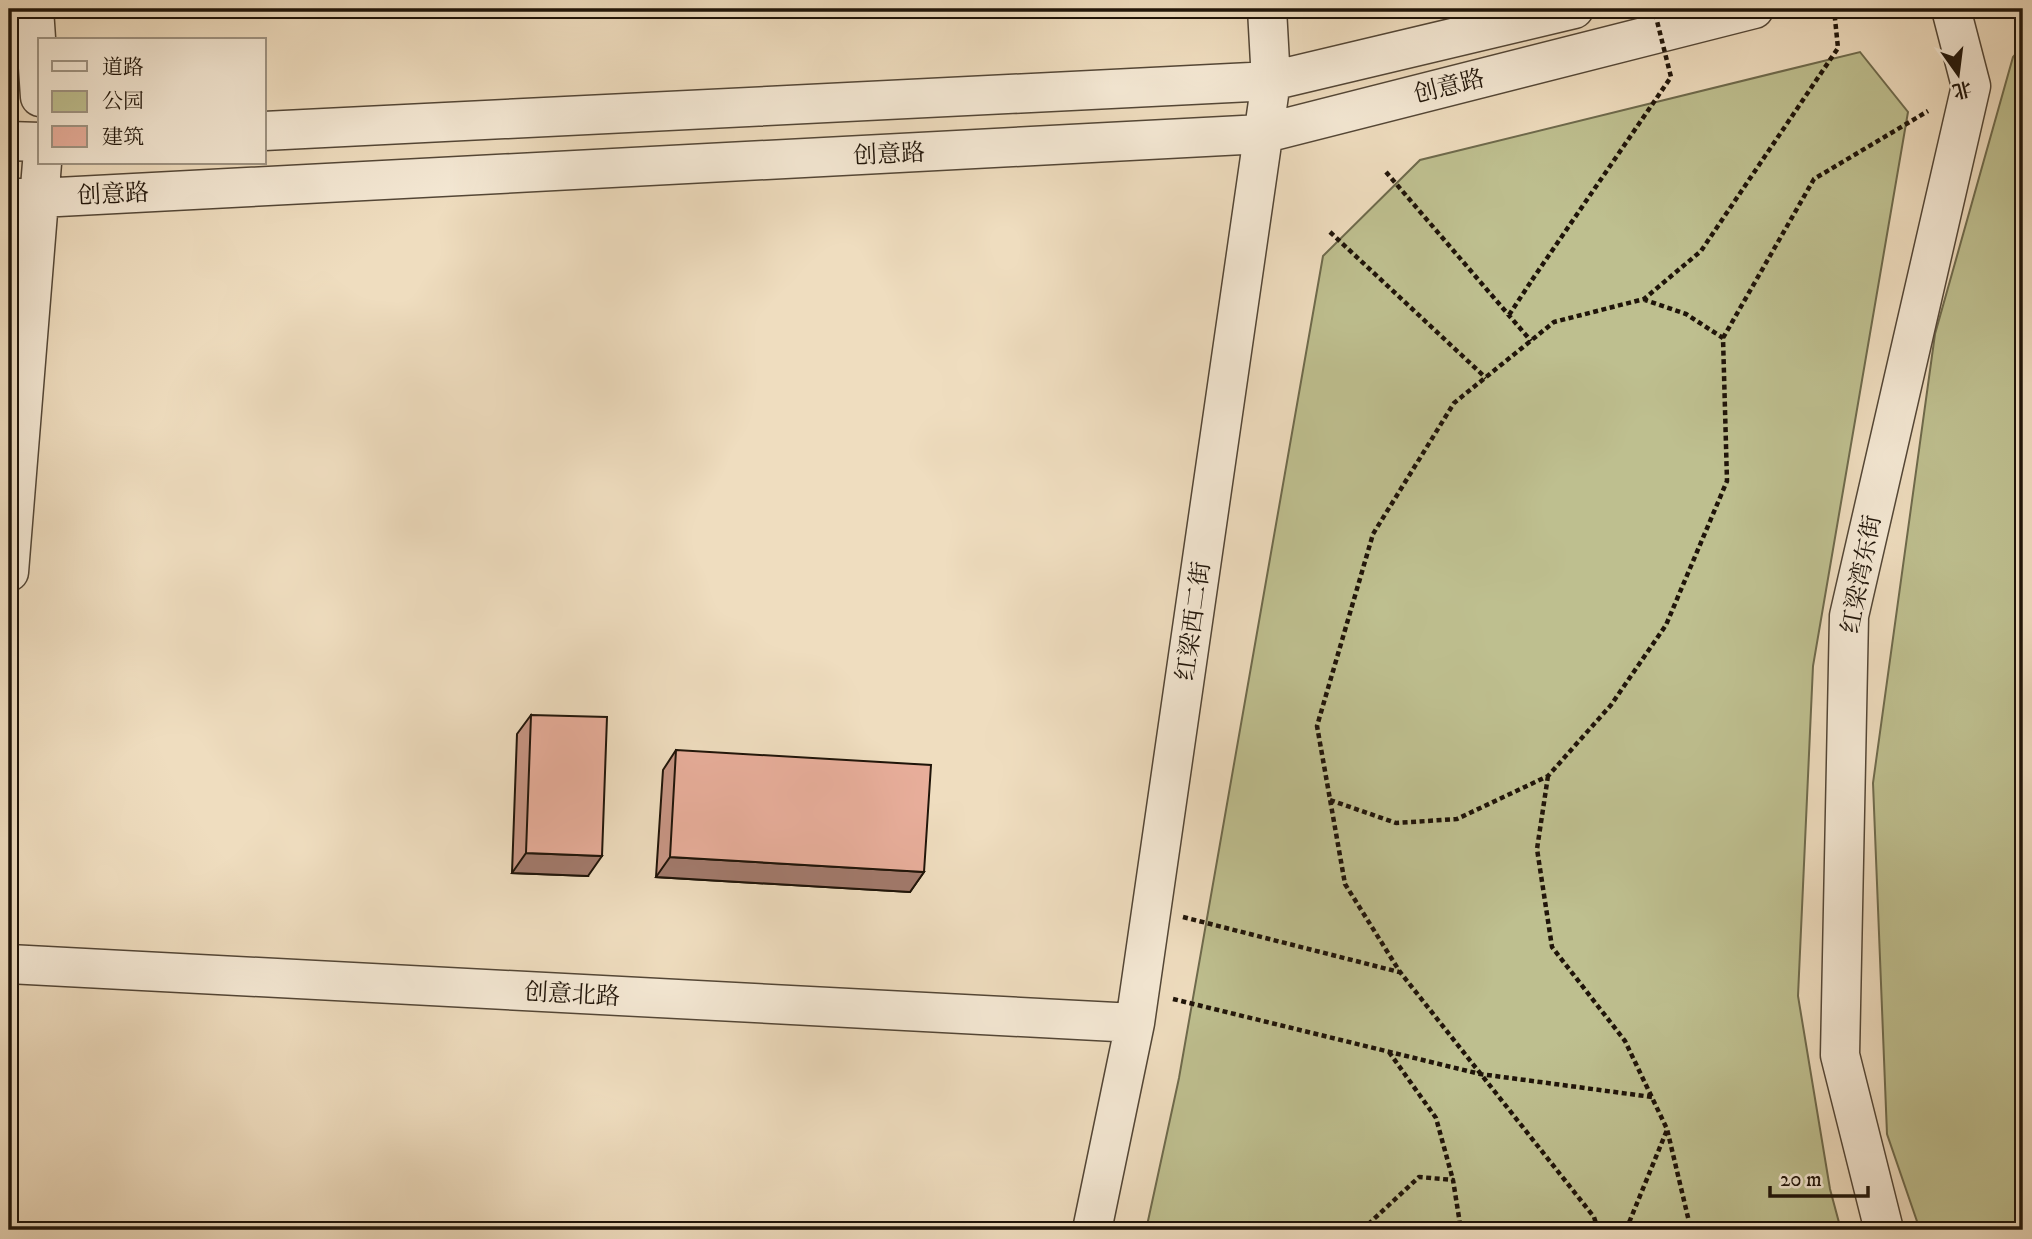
<svg xmlns="http://www.w3.org/2000/svg" width="2032" height="1239" font-family="'IM FELL DW Pica','Noto Serif SC',serif">
  <rect width="100%" height="100%" fill="#efddbf"/>
  <filter id="stains"><feTurbulence type="fractalNoise" baseFrequency=".00286" numOctaves="4"/><feColorMatrix values="0 0 0 0 .2 0 0 0 0 .09 0 0 0 0 .02 0 0 0 .5 -.17"/></filter>
  <radialGradient id="worn" r=".72"><stop offset=".6" stop-color="#630" stop-opacity="0"/><stop offset="1" stop-color="#630" stop-opacity=".3"/></radialGradient>
  <path fill="#bebf8f" stroke="#6e6a4c" stroke-width="2" d="M2023 46V1230H1920L1887 1134 1873 783 1935 334 2013 57Z
    M1860 52 1908 112 1813 666 1798 996 1830 1189 1841 1230H1146L1179 1078 1323 256 1420 160Z"/>
  <g fill="none" stroke-linecap="round" stroke-linejoin="round">
    <defs>
      <path id="minor" d="M34 9 40 97
        M264 131 1271 81 1574 9
        M9 141 40 142
        M9 198H39L1262 134 1754 9
        M9 572 42 163
        M9 964 1135 1023
        M1092 1230 1135 1023 1271 81 1267 9
        M1884 1230 1840 1055 1849 616 1971 86 1951 9"/>
    </defs>
    <use href="#minor" stroke="#534636" stroke-width="41"/>
    <path stroke="#1f1409" stroke-width="4.5" stroke-dasharray="5 3.5" stroke-linecap="butt" d="M1386 172 1531 341
      M1330 232 1486 378
      M1509 315 1532 280
      M1723 338 1814 179 1928 111
      M1548 776 1537 849 1552 947 1625 1041 1667 1129 1691 1230
      M1330 800 1396 823 1457 819 1548 776 1611 705 1666 625 1727 481 1723 338 1686 314 1645 300
      M1183 917 1399 972
      M1173 999 1480 1074 1652 1097
      M1389 1052 1436 1118 1453 1180
      M1362 1230 1419 1177 1453 1180 1461 1230
      M1598 1230 1594 1217 1400 972 1345 884 1317 726 1373 534 1454 403 1554 322 1644 299 1701 251 1838 48 1834 9
      M1626 1230 1667 1130"/>
    <use href="#minor" stroke="#f5e9d5" stroke-width="38"/>
    <path stroke="#1f1409" stroke-width="4.5" stroke-dasharray="5 3.5" stroke-linecap="butt" d="M1532 280 1671 77 1654 9"/>
  </g>
  <path fill="#c89685" stroke="#1f1409" stroke-width="2" d="M531 715 588 876 512 873 517 734Z
    M676 750 924 872 910 892 656 877 663 770Z"/>
  <path fill="#a27a6c" stroke="#1f1409" stroke-width="2" d="M526 853 602 856 588 876 512 873Z
    M670 857 924 872 910 892 656 877Z"/>
  <path fill="#e8ae9b" stroke="#1f1409" stroke-width="2" d="M531 715 607 717 602 856 526 853Z
    M676 750 931 765 924 872 670 857Z"/>
  <g text-anchor="middle" stroke-width="5" stroke-linejoin="round" paint-order="stroke">
    <g font-size="24" fill="#1f1409" stroke="#f5e9d5">
      <text transform="translate(1449 86) rotate(-14)" y="8">创意路</text>
      <text transform="translate(889 154) rotate(-3)" y="8">创意路</text>
      <text transform="translate(113 194) rotate(-3)" y="8">创意路</text>
      <text transform="translate(1861 574) rotate(-79)" y="8">红梁湾东街</text>
      <text transform="translate(1193 621) rotate(-82)" y="8">红梁西二街</text>
      <text transform="translate(572 994) rotate(3)" y="8">创意北路</text>
    </g>
  </g>
  <rect width="2032" height="1239" fill="none" stroke="#efddbf" stroke-width="35"/>
  <rect x="10" y="10" width="2011" height="1218" fill="none" stroke="#1f1409" stroke-width="3.5"/>
  <rect x="18" y="18" width="1997" height="1204" fill="none" stroke="#1f1409" stroke-width="2"/>
  <rect x="38" y="38" width="228" height="126" fill="#f5e9d5" stroke="#9f9483" stroke-width="2"/>
  <rect x="52" y="61" width="35" height="10" fill="#f5e9d5" stroke="#9f9483" stroke-width="2"/>
  <text x="102" y="74" font-size="21" fill="#1f1409">道路</text>
  <rect x="52" y="91" width="35" height="21" fill="#bebf8f" stroke="#9f9483" stroke-width="2"/>
  <text x="102" y="108" font-size="21" fill="#1f1409">公园</text>
  <rect x="52" y="126" width="35" height="21" fill="#e8ae9b" stroke="#9f9483" stroke-width="2"/>
  <text x="102" y="144" font-size="21" fill="#1f1409">建筑</text>
  <g transform="translate(1958 74) rotate(166)" stroke="#f5e9d5" stroke-width="5" paint-order="stroke">
  <path d="M0-5L12 26L0 18L-12 26Z" fill="#1f1409"/>
  <text y="-10" font-size="19" font-weight="bold" text-anchor="middle" fill="#1f1409">北</text>
  </g>
  <path d="M1770 1186v10h98v-10" fill="none" stroke="#1f1409" stroke-width="3.5"/>
  <text x="1780" y="1186" font-size="21" fill="#1f1409" stroke="#f5e9d5" stroke-width="5" paint-order="stroke">20 m</text>
  <rect width="100%" height="100%" filter="url(#stains)"/>
  <rect width="100%" height="100%" fill="url(#worn)"/>
</svg>
